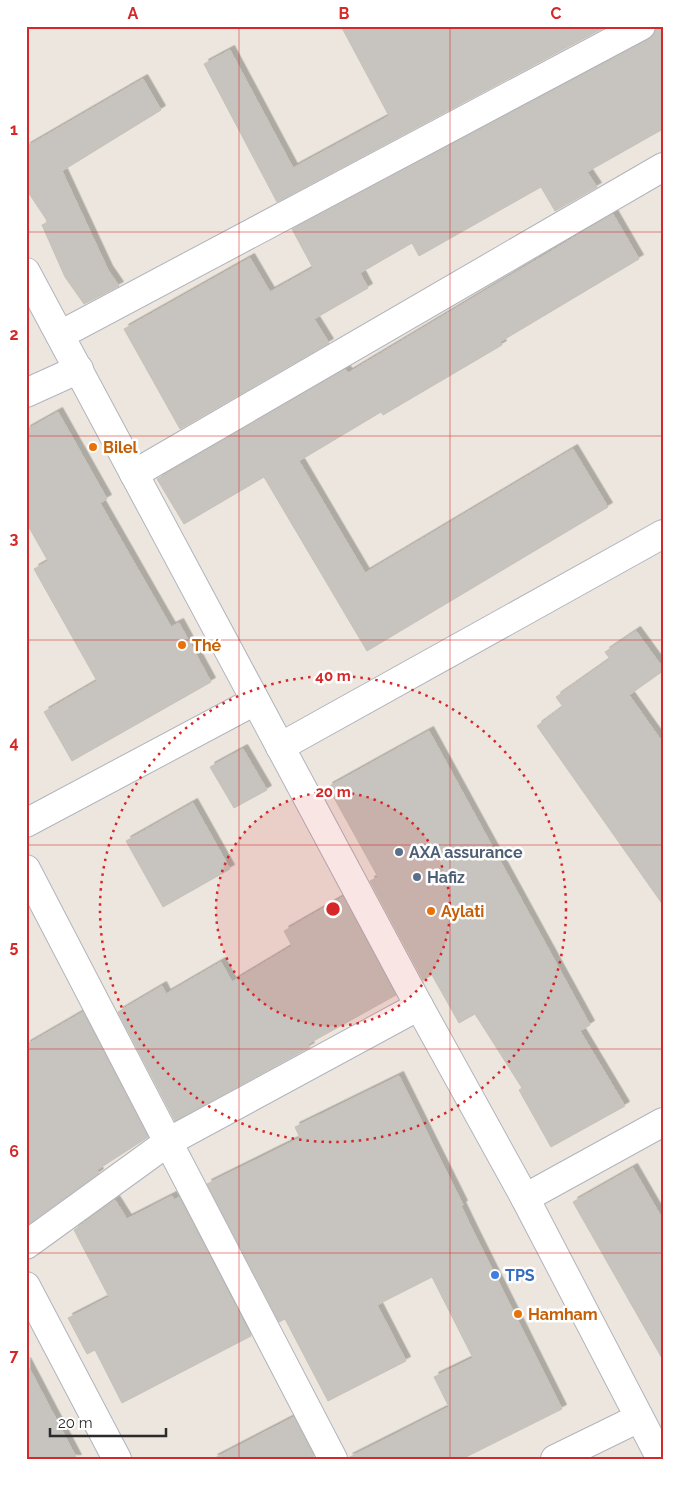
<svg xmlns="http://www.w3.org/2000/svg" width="689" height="1485" font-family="Raleway,sans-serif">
  <defs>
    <filter id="shadow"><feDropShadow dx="4.5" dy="-4.5" stdDeviation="0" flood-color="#0004"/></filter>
  </defs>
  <rect width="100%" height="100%" fill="#ece6de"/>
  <path fill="#c7c3be" stroke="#c7c2b8" filter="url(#shadow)" d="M341 26H607L277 202 204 64 230 50 293 168 389 116Z
    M657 26H663V129L587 172 597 187 555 211 541 187 419 256 412 243 360 273 368 288 314 319 329 343 180 429 124 329 250 258 270 292 313 268 292 229 648 40 654 34Z
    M143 79 161 110 62 171 108 270 119 286 84 304 65 277 42 225 48 222 26 189V147Z
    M613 214 639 259 500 342 502 345 383 415 381 412 299 461 365 573 573 449 608 507 367 651 264 477 184 524 157 479 345 369 348 373Z
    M58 412 107 499 100 503 171 627 179 623 211 682 72 761 44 712 97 681 34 569 48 561 26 522V430Z
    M636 631 663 668V671L629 695 663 743V905L537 726 563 707 556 697 610 659 605 652Z
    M429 731 590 1025 580 1031 625 1106 551 1147 519 1090 522 1088 475 1014 459 1023 432 975 423 980 370 881 378 877 328 787Z
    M243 749 267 790 234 808 210 767Z
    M193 803 230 869 163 907 126 841Z
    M343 897 396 995 308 1044 310 1047 175 1121 118 1012 162 986 166 994 221 962 232 982 292 946 284 931Z
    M83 1012 148 1137 97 1170 99 1173 26 1226V1045Z
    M399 1076 463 1205 461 1206 475 1235 562 1409 462 1459 348 1458 449 1407 434 1377 473 1358 432 1277 377 1305 406 1361 328 1401 285 1319 279 1322 207 1184 300 1138 295 1127Z
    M633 1168 663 1220V1360L573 1202Z
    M172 1196 174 1200 179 1197 251 1336 122 1403 95 1350 87 1354 68 1318 109 1297 74 1230 115 1200 127 1219Z
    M26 1362 77 1459H26Z
    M294 1417 315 1459H213Z"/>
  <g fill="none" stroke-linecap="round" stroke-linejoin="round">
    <defs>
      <path id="street" d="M60 335 641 26
        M26 393 79 369
        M134 474 663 167
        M280 747 663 534
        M26 823 255 701
        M26 869 333 1459
        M525 1198 663 1122
        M26 1245 168 1142 419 1006
        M26 1286 117 1459"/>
      <path id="secondary" d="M26 272 419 1006 525 1198 661 1459
        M555 1459 639 1418"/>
    </defs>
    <use href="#street" stroke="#b2b4bd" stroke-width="30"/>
    <use href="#secondary" stroke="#b2b4bd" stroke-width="30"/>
    <use href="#street" stroke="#fff" stroke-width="28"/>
    <use href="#secondary" stroke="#fff" stroke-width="28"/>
  </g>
  <path fill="none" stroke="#d62828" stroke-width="1" stroke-opacity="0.55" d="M239 26V1459M450 26V1459M26 232H663M26 436H663M26 640H663M26 845H663M26 1049H663M26 1253H663"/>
  <circle cx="333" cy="909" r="117" fill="#d62828" fill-opacity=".12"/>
  <g fill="none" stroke="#d62828" stroke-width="2.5" stroke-dasharray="2.5 5">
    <circle cx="333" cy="909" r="117"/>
    <circle cx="333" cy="909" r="233"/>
  </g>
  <g fill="#e8710a" stroke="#fff" stroke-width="2">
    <circle cx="93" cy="447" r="5"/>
    <circle cx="182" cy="645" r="5"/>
    <circle cx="431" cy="911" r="5"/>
    <circle cx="518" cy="1314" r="5"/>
  </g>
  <g fill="#5c6f8a" stroke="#fff" stroke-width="2">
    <circle cx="399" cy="852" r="5"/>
    <circle cx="417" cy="877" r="5"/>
  </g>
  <circle fill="#3f7fe0" stroke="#fff" stroke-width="2" cx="495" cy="1275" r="5"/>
  <g text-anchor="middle" stroke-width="5" stroke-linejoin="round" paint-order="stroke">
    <g font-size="16" font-weight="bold" fill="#c56008" stroke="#fff" text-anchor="start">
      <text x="103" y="453">Bilel</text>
      <text x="192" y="651">Thé</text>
      <text x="441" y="917">Aylati</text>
      <text x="528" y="1320">Hamham</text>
    </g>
    <g font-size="16" font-weight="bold" fill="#4e5e75" stroke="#fff" text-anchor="start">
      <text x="409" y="858">AXA assurance</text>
      <text x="427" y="883">Hafiz</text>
    </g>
    <g font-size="16" font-weight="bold" fill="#366cbe" stroke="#fff" text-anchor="start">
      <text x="505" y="1281">TPS</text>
    </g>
  </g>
  <circle cx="333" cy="909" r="8" fill="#d62828" stroke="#fff" stroke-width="2.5"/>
  <g font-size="15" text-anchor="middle" font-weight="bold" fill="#d62828" stroke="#fff" stroke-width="5" stroke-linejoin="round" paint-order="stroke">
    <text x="333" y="681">40 m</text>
    <text x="333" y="797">20 m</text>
  </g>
  <rect width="689" height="1485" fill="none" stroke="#ffffff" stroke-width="55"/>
  <path d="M50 1428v8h116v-8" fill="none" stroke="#2b2b2b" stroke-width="2.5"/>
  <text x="58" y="1428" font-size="15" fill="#2b2b2b" stroke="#ffffff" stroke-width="4" paint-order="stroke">20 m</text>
  <rect x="28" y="28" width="634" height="1430" fill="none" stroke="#d62828" stroke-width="2"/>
  <g font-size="16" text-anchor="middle" font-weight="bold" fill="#d62828">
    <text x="133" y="19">A</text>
    <text x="344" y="19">B</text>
    <text x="556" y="19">C</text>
    <text x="14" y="135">1</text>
    <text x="14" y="340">2</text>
    <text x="14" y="544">3</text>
    <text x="14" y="748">4</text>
    <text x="14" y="952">5</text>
    <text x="14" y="1157">6</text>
    <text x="14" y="1361">7</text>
  </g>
</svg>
